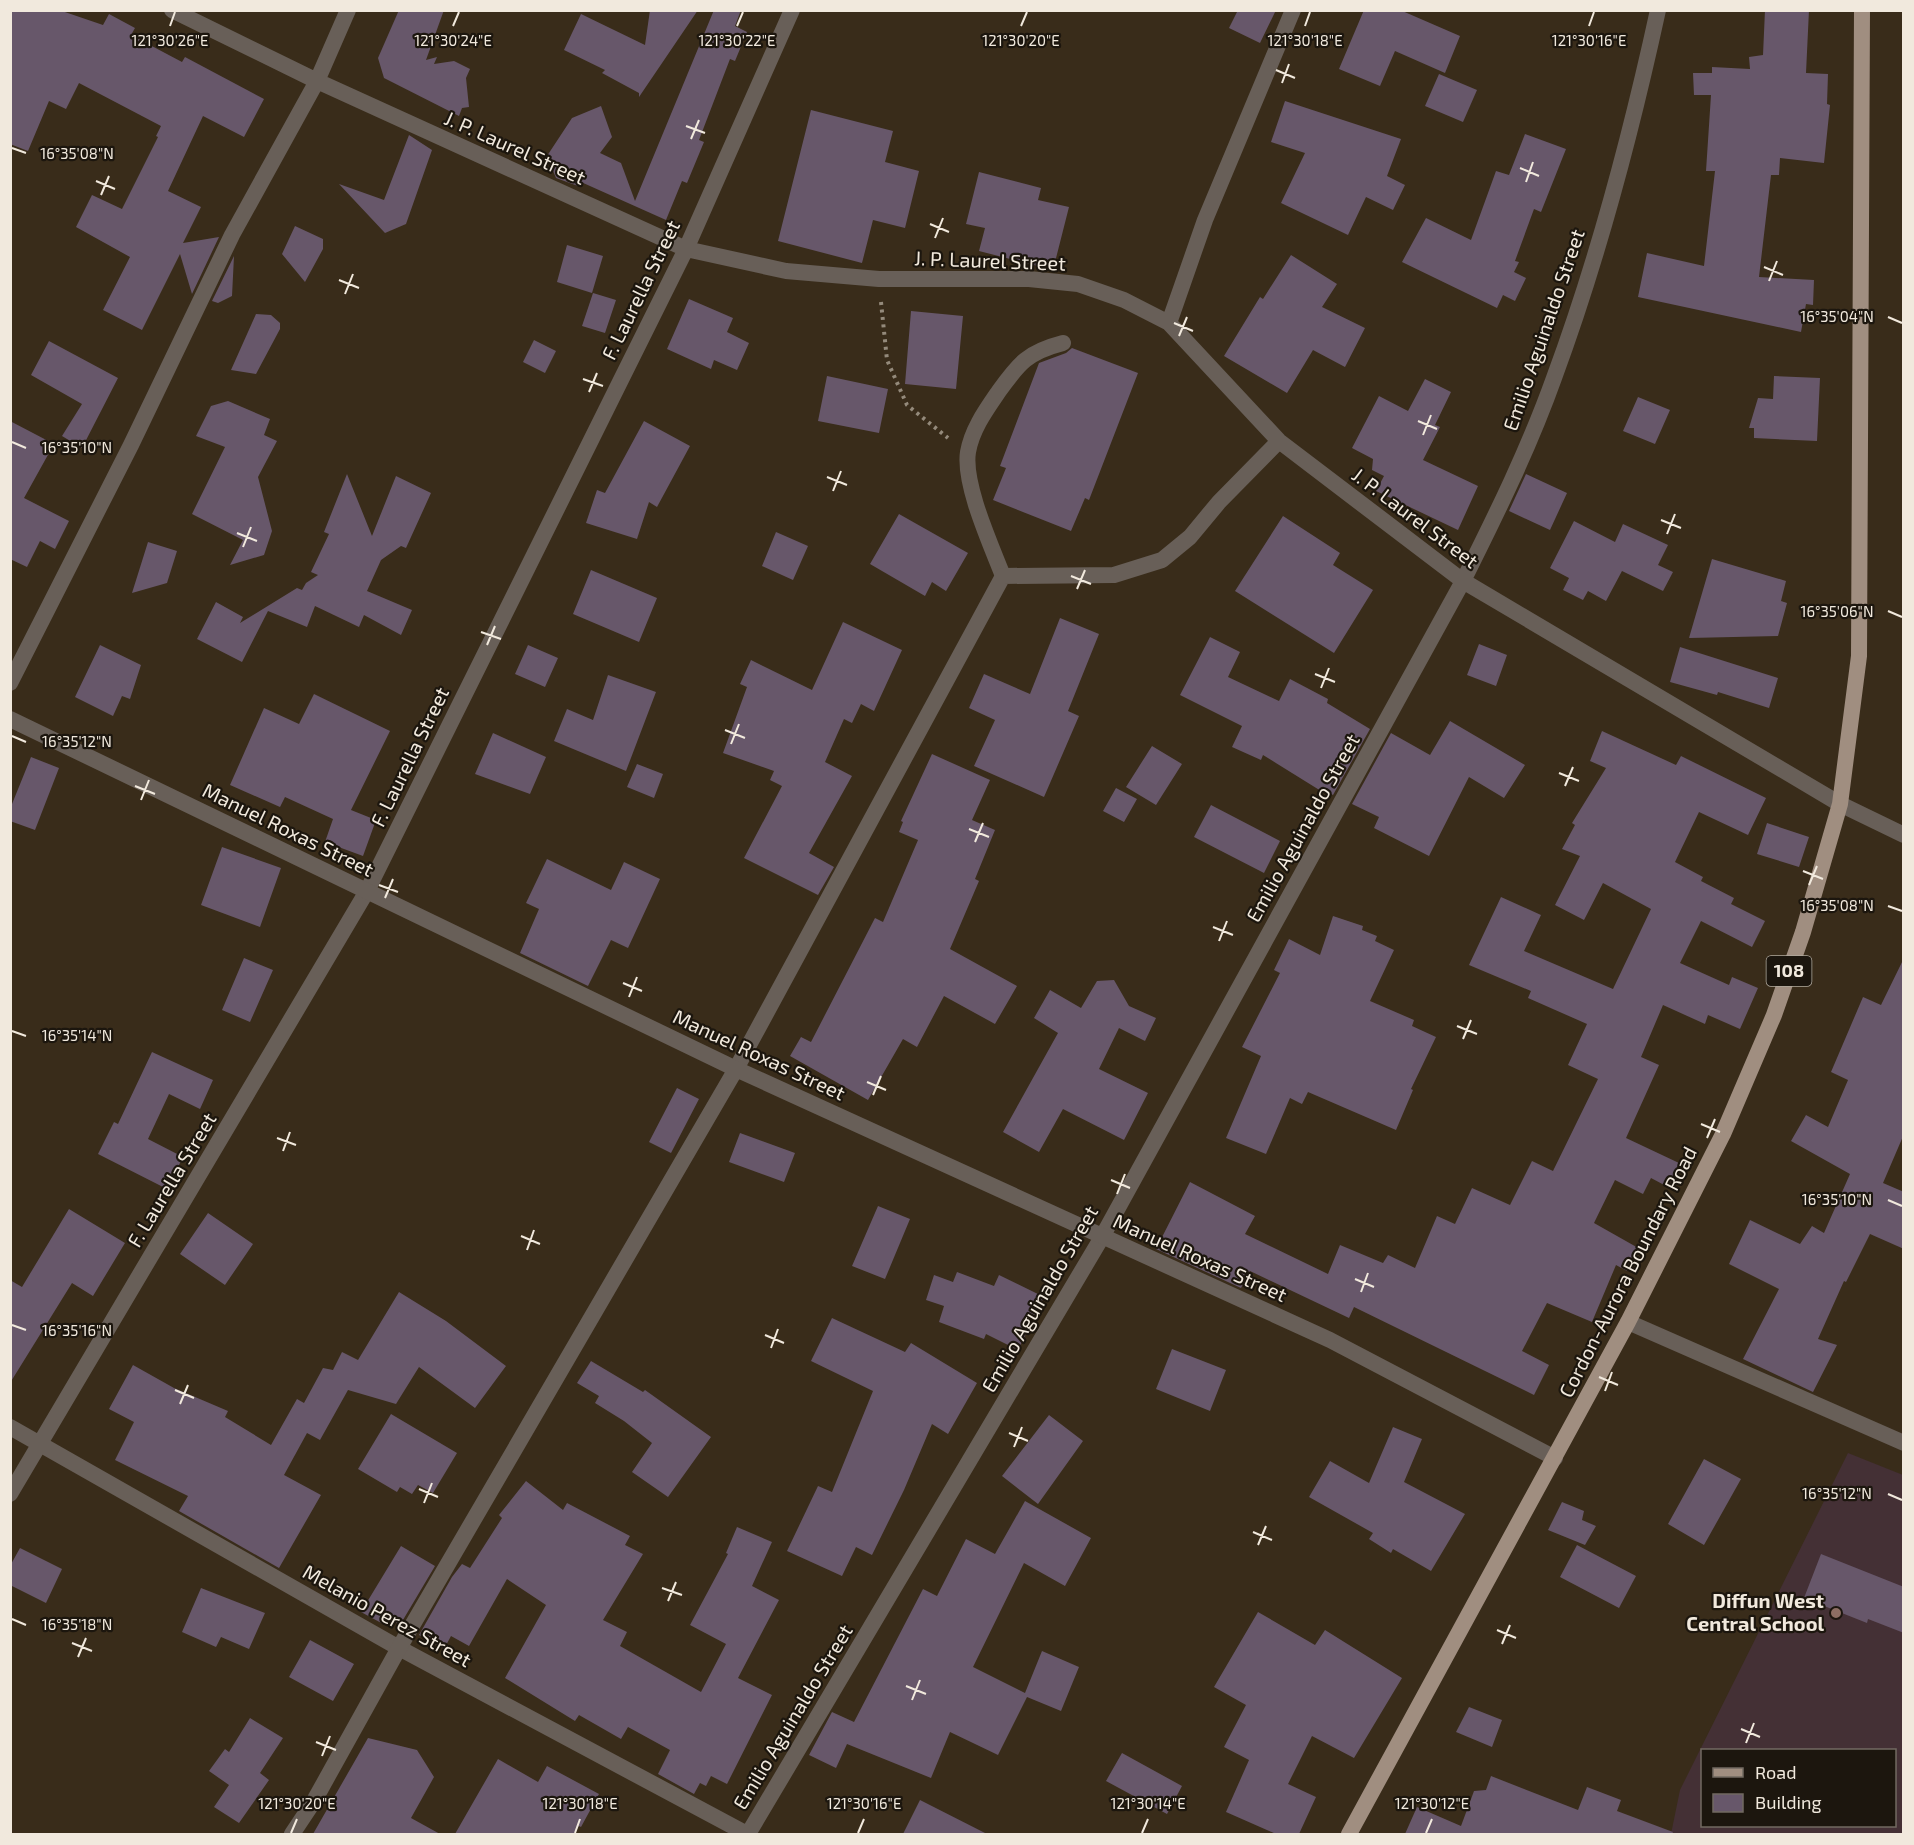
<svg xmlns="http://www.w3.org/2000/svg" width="1914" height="1845" font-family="'Exo 2',sans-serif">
  <rect width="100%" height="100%" fill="#392c1a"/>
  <path fill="#443035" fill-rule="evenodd" d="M1848 1453 1903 1475V1834H1671L1680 1790ZM1702 1750H1894V1826H1702Z"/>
  <path fill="#67576a" d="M10 10H59L103 25 109 14 135 28 131 35 182 62 185 57 264 99 244 137 203 116 168 191 201 207 183 243 219 237 192 294 180 254 142 330 103 310 130 257 76 227 92 195 122 209 158 137 156 136 161 126 79 83 66 109 49 101 28 151 10 144Z
    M399 10H444L426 60 437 57 434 64 454 61 470 69 466 78 469 107 462 108 459 116 384 78 378 58Z
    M650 10H698L639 97V93L602 73 605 70 564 50 581 14 645 45Z
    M714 10H741L735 26 747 32 735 61 730 59 699 140 704 142 687 183 682 181 666 220 581 182 578 186 556 178 547 156 572 118 601 106 612 137 600 153 621 163 635 201Z
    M1238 10H1276L1260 43 1229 28Z
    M1364 10H1400L1460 36 1445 73 1395 51 1380 86 1339 69Z
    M1765 10H1809L1806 73 1828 74 1827 104 1830 105 1824 163 1780 158 1779 175H1771L1759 277 1814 280 1813 305 1806 304 1801 332 1638 297 1647 253 1704 266 1715 171H1706L1711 95H1694L1693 73H1712V67L1750 69 1749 57 1763 55Z
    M1439 74 1477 90 1463 122 1425 106Z
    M1285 101 1401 139 1387 176 1405 185 1393 210 1366 197 1348 235 1281 203 1305 153 1271 142Z
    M811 110 893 131 885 162 919 171 905 228 873 220 862 263 778 241Z
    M1525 134 1566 149 1541 212 1534 209 1515 261 1519 262 1514 272 1526 278 1515 301 1503 295 1497 308 1402 262 1426 218 1471 240 1496 171 1509 175Z
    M409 135 432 150 406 224 385 233 339 184 384 200Z
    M979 172 1041 188 1038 200 1069 207 1053 270 979 251 985 228 966 224Z
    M295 226 323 239V249L305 282 282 254Z
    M567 245 603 256 592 293 557 282Z
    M1291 255 1337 284 1322 307 1365 328 1345 367 1313 350 1287 393 1224 356 1260 297 1263 299Z
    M234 256 232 296 218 303 212 301Z
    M593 293 616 300 605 333 582 326Z
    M689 299 733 318 727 332 749 343 737 370 714 360 711 369 667 349Z
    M911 311 963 316 956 389 905 384Z
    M256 314 271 315 280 323V329L256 374 231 370Z
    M534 340 556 351 545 373 523 362Z
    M49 341 118 378 82 448 62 436 82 404 31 375Z
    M1072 348 1138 373 1089 500 1085 498 1071 531 993 500 1006 468 1000 466 1039 363 1066 353Z
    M827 376 888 389 879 433 818 421Z
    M1774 376 1820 378 1817 441 1754 438V428H1749L1758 398 1773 399Z
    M1425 379 1451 392 1435 425 1440 427 1423 460 1478 486 1458 530 1376 491 1384 476 1372 470 1373 459 1352 448 1379 396 1408 411Z
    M1638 397 1670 410 1655 444 1623 431Z
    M228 401 270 419 264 435 277 441 258 477 272 531 264 555 230 565 243 540 192 514 225 447 196 436 211 406Z
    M10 421 54 444 24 498 69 521 55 549 40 541 27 567 10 559Z
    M644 421 690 446 657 507 649 502 637 539 586 523 597 490 605 493Z
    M347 474 372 536 396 476 431 493 406 548 401 546 381 560 367 591 412 610 401 635 364 615 359 627 315 606 307 627 268 611 242 662 197 639 216 602 243 617 240 623 297 588 302 590 306 583 318 575 311 572 329 534 324 532Z
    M1526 474 1567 493 1550 530 1509 511Z
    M899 514 968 553 946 591 932 582 925 596 870 564Z
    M1283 516 1340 553 1333 565 1373 590 1334 653 1235 591Z
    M1574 521 1615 542 1623 524 1668 545 1658 565 1673 572 1663 591 1622 571 1606 601 1588 591 1583 600 1563 590 1569 578 1550 568Z
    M776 532 808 546 793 580 762 566Z
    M148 542 177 551 167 583 132 593Z
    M1712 559 1786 581 1781 601 1787 603 1778 636 1689 638Z
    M591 570 657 598 639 642 573 614Z
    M1060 618 1099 634 1068 711 1079 716 1044 797 974 766 995 720 969 708 984 674 1030 694Z
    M843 622 902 650 874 711 861 704 852 723 844 719 825 762 852 776 809 853 834 867 818 895 744 858 782 786 770 780 774 771 723 753 747 687 740 684 751 660 812 690Z
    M1210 637 1240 652 1228 677 1279 701 1290 679 1328 699 1327 703 1370 729 1333 795 1322 789 1321 791 1263 755 1261 760 1232 747 1242 726 1180 695Z
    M1479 644 1507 655 1496 686 1467 675Z
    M100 645 141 665 130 699 122 696 113 716 75 697Z
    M528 645 558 658 545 687 515 674Z
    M1680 647 1778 678 1769 708 1718 692 1717 695 1670 682Z
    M608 675 656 692 626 771 554 741 567 709 593 720Z
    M314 694 390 731 351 810 376 820 363 856 325 842 333 819 285 797 280 807 230 785 264 708 299 724Z
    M1450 721 1525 765 1504 798 1469 777 1429 856 1374 828 1379 817 1352 804 1391 733 1430 755Z
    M1602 731 1676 765 1681 756 1766 798 1748 835 1699 812 1675 862 1703 877 1701 881 1734 898 1731 904 1765 921 1752 947 1701 921 1680 963 1729 985 1732 977 1758 988 1740 1029 1708 1015 1705 1024 1663 1005 1641 1057 1659 1065 1626 1138 1679 1163 1668 1187 1651 1178 1643 1194 1615 1180 1594 1223 1640 1249 1627 1271 1616 1265 1592 1322 1547 1303 1522 1351 1549 1365 1534 1395 1354 1307 1349 1318 1250 1271 1241 1288 1156 1249 1190 1182 1255 1216 1245 1234 1328 1274 1340 1245 1383 1263 1388 1255 1415 1268 1437 1216 1455 1224 1472 1188 1510 1205 1532 1161 1553 1171 1598 1079 1568 1065 1587 1024 1528 998 1531 991 1469 965 1501 897 1541 915 1524 951 1613 989 1651 909 1603 883 1584 920 1555 905 1580 856 1562 849 1575 825 1572 823 1606 768 1590 761Z
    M493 733 546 757 530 794 475 774Z
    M1152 746 1182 764 1156 805 1126 787Z
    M932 754 990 780 972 820 995 830 975 879 979 881 950 949 1017 986 995 1024 944 996 917 1047 903 1039 868 1100 790 1056 801 1037 811 1042 875 918 883 922 918 840 899 832 903 822 901 821Z
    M31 757 59 768 35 830 10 821V809Z
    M637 764 663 774 654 798 627 787Z
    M1116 788 1137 799 1124 822 1103 811Z
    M1211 805 1280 841 1264 873 1194 837Z
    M1767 823 1809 837 1799 867 1757 854Z
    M222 847 281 868 260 927 201 905Z
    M547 859 611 890 624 862 660 879 628 948 611 940 588 986 520 953 539 909 526 903Z
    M1333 916 1363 926 1362 930 1377 936 1375 941 1394 950 1370 1001 1414 1020 1412 1026 1436 1037 1411 1089 1413 1090 1396 1130 1308 1092 1302 1104 1290 1098 1266 1154 1226 1138 1261 1056 1242 1047 1280 973 1274 970 1289 939 1320 955Z
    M244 958 273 970 250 1022 222 1010Z
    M1904 958V1134L1883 1183 1904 1192V1249L1870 1234 1846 1282 1844 1281 1818 1339 1837 1345 1813 1392 1743 1359 1779 1289 1729 1264 1750 1220 1800 1244 1812 1226 1824 1233 1850 1174 1791 1141 1806 1115 1828 1127 1848 1080 1831 1072 1863 997 1881 1005Z
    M1114 980 1129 1006 1156 1018 1145 1041 1119 1028 1099 1069 1148 1093 1124 1140 1063 1109 1039 1152 1003 1132 1058 1033 1034 1018 1050 990 1081 1008 1097 981Z
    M152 1052 213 1080 200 1109 169 1094 148 1139 183 1157 167 1189 98 1154 114 1122 118 1124Z
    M677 1088 699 1099 671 1153 649 1142Z
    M740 1133 795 1153 784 1182 729 1162Z
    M878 1206 910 1219 885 1279 852 1266Z
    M69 1209 125 1243 93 1296 72 1283 10 1383V1280L22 1287Z
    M208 1213 253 1244 225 1285 180 1254Z
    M957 1272 994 1286 999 1275 1044 1297 1018 1350 986 1334 984 1339 939 1322 944 1306 926 1300 934 1275 953 1282Z
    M399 1292 446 1321 506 1366 475 1408 419 1367 396 1404 348 1390 320 1440 307 1433 284 1475 321 1495 279 1568 179 1511 188 1496 115 1460 134 1422 109 1409 133 1365 174 1388 228 1411 225 1417 271 1445 297 1399 304 1403 323 1368 333 1370 342 1352 358 1360Z
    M832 1318 905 1352 911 1343 977 1383 948 1434 932 1424 904 1490 872 1555 856 1547 842 1576 787 1551 818 1486 832 1492 873 1391 811 1361Z
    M1172 1349 1226 1370 1210 1411 1156 1389Z
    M591 1361 643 1392 645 1390 711 1437 668 1497 632 1472 652 1443 624 1421 595 1403 599 1396 577 1383Z
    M391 1414 457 1453 433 1493 418 1485 412 1494 400 1487 397 1492 358 1469Z
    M1049 1415 1083 1441 1038 1504 1002 1476Z
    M1393 1427 1422 1439 1404 1482 1465 1514 1431 1571 1393 1549 1391 1553 1369 1539 1373 1533 1309 1497 1330 1461 1369 1483Z
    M1704 1459 1741 1479 1704 1545 1668 1524Z
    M526 1481 563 1510 567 1503 630 1536 625 1545 643 1554 603 1620 627 1632 620 1646 701 1692 726 1644 690 1625 728 1554 726 1553 737 1527 772 1542 752 1586 779 1600 738 1678 772 1695 727 1784 711 1776 706 1786 700 1783 694 1794 658 1774 670 1750 628 1727 621 1739 579 1715 575 1721 505 1678 546 1605 507 1579 469 1646 451 1636 444 1649 419 1635 452 1577 462 1564 470 1568 502 1518 499 1515Z
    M1025 1501 1091 1538 1065 1586 1024 1563 973 1667 1025 1693 1042 1651 1079 1667 1061 1711 1027 1697 998 1755 950 1732 931 1778 847 1744 836 1768 809 1755 832 1712 854 1722 923 1589 937 1596 966 1539 995 1554Z
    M1562 1502 1584 1511 1582 1520 1596 1526 1585 1545 1548 1530Z
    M1577 1545 1636 1576 1619 1608 1560 1577Z
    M401 1546 435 1566 400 1625 389 1618 385 1625 361 1612Z
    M20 1548 62 1569 46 1603 10 1585V1566Z
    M1821 1554 1904 1587V1633L1868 1619 1867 1623 1804 1598Z
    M201 1588 265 1613 249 1649 221 1637 216 1647 182 1632Z
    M1258 1612 1315 1645 1325 1630 1402 1678 1354 1758 1312 1736 1288 1784 1316 1797 1299 1834H1276L1226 1812 1249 1760 1224 1747 1246 1705 1214 1687Z
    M310 1640 354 1664 333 1701 289 1677Z
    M1469 1707 1502 1720 1492 1747 1456 1732Z
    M250 1718 283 1738 260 1773 269 1780 239 1823 214 1807 229 1785 209 1771 225 1749 229 1752Z
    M368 1738 417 1750 434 1777 411 1818 440 1834H313Z
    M1122 1753 1182 1786 1167 1814 1106 1781Z
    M498 1759 538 1782 547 1766 599 1794 581 1827 579 1826 574 1834H455Z
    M1491 1776 1578 1810 1587 1787 1621 1800 1617 1811 1673 1832 1672 1834H1405L1417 1807 1461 1826 1474 1791 1486 1790Z
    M920 1800 987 1834H903Z"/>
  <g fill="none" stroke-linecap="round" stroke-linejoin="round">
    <path stroke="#948a7b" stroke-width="4" stroke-dasharray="3 4.5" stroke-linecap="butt" d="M881 302 887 360 907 405 948 438"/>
    <path stroke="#685f58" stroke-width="16" d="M1003 576C991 545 963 484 968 452 972 429 986 410 999 391 1019 363 1028 352 1063 343"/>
    <path stroke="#685f58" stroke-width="16" d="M172 10 317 81 686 249 786 271 879 279H1029L1078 284 1124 300 1169 323 1279 441 1463 581 1840 804 1904 835
      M1169 323 1205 220 1293 10
      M10 683 131 445 232 235 317 81 348 10
      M736 1069 1003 576 1114 575 1162 560 1190 537 1219 502 1279 441
      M1628 1322 1904 1443
      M10 1427 399 1648 747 1834
      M10 1494 367 891 686 249 792 10
      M748 1834 1102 1237 1463 581C1496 515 1529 448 1554 378 1598 259 1631 134 1658 10"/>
    <path stroke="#685f58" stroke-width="16" d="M10 719 736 1069 1330 1340 1555 1458
      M292 1834 314 1801 399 1648 736 1069"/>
    <path stroke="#a08e80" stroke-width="16" d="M1349 1834 1628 1322 1723 1134 1774 1015 1803 932 1840 804 1859 656 1862 10"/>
  </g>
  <path fill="none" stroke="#f1e9dd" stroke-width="2" d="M170 26 175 12M453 26 459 12M737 26 743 12M1021 26 1027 12M1305 26 1310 12M1589 26 1594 12M1276 70 1295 78M1282 83 1289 64M686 126 705 133M691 139 699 120M12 148 26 153M1520 168 1539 176M96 181 115 189M1526 182 1533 162M101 195 109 176M930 224 949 232M935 238 943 218M1764 267 1783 275M339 280 359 288M1769 281 1777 261M345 294 353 274M1888 317 1902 323M1174 323 1193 331M1179 336 1187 317M583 379 603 386M589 392 597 373M1418 421 1437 429M1423 435 1431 415M12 442 26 448M827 477 847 485M833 491 841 471M1661 520 1681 528M237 533 257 541M1667 534 1675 514M243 547 251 527M1071 576 1091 584M1077 589 1085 570M1888 611 1902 617M481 632 501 639M487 645 495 626M1315 674 1335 682M1321 688 1329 668M725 730 745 738M12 736 26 742M731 744 739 724M1559 773 1579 781M135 786 155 794M1565 786 1573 767M141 800 149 780M969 829 989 837M975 842 983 823M1803 871 1823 879M379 885 398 892M1809 885 1817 866M385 898 393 879M1888 906 1902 911M1213 927 1233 935M1219 941 1227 921M623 983 642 991M629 997 637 977M1457 1026 1477 1034M12 1031 26 1036M1463 1039 1471 1020M867 1082 886 1090M873 1095 881 1076M1701 1124 1720 1132M277 1138 296 1145M1707 1138 1715 1119M283 1151 290 1132M1111 1180 1130 1188M1117 1194 1125 1174M1888 1200 1902 1206M521 1236 540 1244M527 1250 534 1230M1355 1279 1374 1287M1361 1292 1368 1273M12 1325 26 1330M765 1335 784 1343M771 1348 778 1329M1599 1377 1618 1385M175 1390 194 1398M1605 1391 1612 1372M180 1404 188 1385M1009 1433 1028 1441M1014 1447 1022 1427M419 1489 438 1497M1888 1494 1902 1500M424 1503 432 1483M1253 1532 1272 1540M1258 1545 1266 1526M662 1588 682 1595M668 1601 676 1582M12 1619 26 1625M1497 1630 1516 1638M72 1643 92 1651M1502 1644 1510 1625M78 1657 86 1638M906 1686 926 1694M912 1700 920 1680M1741 1729 1760 1737M316 1742 336 1750M1746 1743 1754 1723M322 1756 330 1736M291 1833 297 1819M575 1833 580 1819M858 1833 864 1819M1142 1833 1148 1819M1426 1833 1432 1819"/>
  <circle fill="#8d6e63" stroke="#1c160e" stroke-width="2" cx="1836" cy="1613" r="6"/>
  <g text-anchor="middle" stroke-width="4.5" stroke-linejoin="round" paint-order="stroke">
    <rect fill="#1c160e" stroke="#b1aa9f" stroke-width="1.5" x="1766.5" y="956" width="45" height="30" rx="4.5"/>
    <g font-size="18" font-weight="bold" fill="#f1e9dd">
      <text x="1789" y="977">108</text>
    </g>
    <g font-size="20" fill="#f1e9dd" stroke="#1c160e">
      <text transform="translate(515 148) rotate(24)" y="7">J. P. Laurel Street</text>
      <text transform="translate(990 261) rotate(2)" y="7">J. P. Laurel Street</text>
      <text transform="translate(641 290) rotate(-64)" y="7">F. Laurella Street</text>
      <text transform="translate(1544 330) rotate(-71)" y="7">Emilio Aguinaldo Street</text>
      <text transform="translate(1415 518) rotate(37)" y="7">J. P. Laurel Street</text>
      <text transform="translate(410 757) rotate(-64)" y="7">F. Laurella Street</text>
      <text transform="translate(1303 828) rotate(-61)" y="7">Emilio Aguinaldo Street</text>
      <text transform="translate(288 830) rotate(26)" y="7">Manuel Roxas Street</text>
      <text transform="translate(759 1055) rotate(25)" y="7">Manuel Roxas Street</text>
      <text transform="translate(172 1180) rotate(-59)" y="7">F. Laurella Street</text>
      <text transform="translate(1200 1258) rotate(24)" y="7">Manuel Roxas Street</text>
      <text transform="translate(1628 1272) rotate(-63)" y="7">Cordon-Aurora Boundary Road</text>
      <text transform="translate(1040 1299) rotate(-60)" y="7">Emilio Aguinaldo Street</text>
      <text transform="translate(387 1616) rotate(29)" y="7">Melanio Perez Street</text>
      <text transform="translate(793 1717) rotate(-59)" y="7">Emilio Aguinaldo Street</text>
    </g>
    <g font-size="20" font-weight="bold" fill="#f1e9dd" stroke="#1c160e" text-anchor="end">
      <text x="1824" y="1608">Diffun West<tspan x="1824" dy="23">Central School</tspan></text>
    </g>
  </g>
  <g font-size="15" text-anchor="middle" fill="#f1e9dd" stroke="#1c160e" stroke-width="4.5" stroke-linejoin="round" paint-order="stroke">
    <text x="170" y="46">121°30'26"E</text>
    <text x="453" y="46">121°30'24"E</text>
    <text x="737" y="46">121°30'22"E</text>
    <text x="1021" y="46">121°30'20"E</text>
    <text x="1305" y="46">121°30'18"E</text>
    <text x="1589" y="46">121°30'16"E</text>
    <text x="77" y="159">16°35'08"N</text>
    <text x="1837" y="322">16°35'04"N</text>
    <text x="77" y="453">16°35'10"N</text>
    <text x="1837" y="617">16°35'06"N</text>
    <text x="77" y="747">16°35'12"N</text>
    <text x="1837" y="911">16°35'08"N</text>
    <text x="77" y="1041">16°35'14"N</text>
    <text x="1837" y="1205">16°35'10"N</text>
    <text x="77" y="1336">16°35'16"N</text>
    <text x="1837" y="1499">16°35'12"N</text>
    <text x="77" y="1630">16°35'18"N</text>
    <text x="297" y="1809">121°30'20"E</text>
    <text x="580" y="1809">121°30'18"E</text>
    <text x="864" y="1809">121°30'16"E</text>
    <text x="1148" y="1809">121°30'14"E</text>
    <text x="1432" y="1809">121°30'12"E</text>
  </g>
  <rect width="1914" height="1845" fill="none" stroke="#f1e9dd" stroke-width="24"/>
  <rect x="1701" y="1749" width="195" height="78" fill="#1c160e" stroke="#716a61" stroke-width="1.5"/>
  <rect x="1713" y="1768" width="30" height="9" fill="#a08e80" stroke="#716a61" stroke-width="1.5"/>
  <text x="1755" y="1779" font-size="18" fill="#f1e9dd">Road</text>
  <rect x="1713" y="1794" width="30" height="18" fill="#67576a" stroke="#716a61" stroke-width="1.5"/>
  <text x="1755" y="1809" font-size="18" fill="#f1e9dd">Building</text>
</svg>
